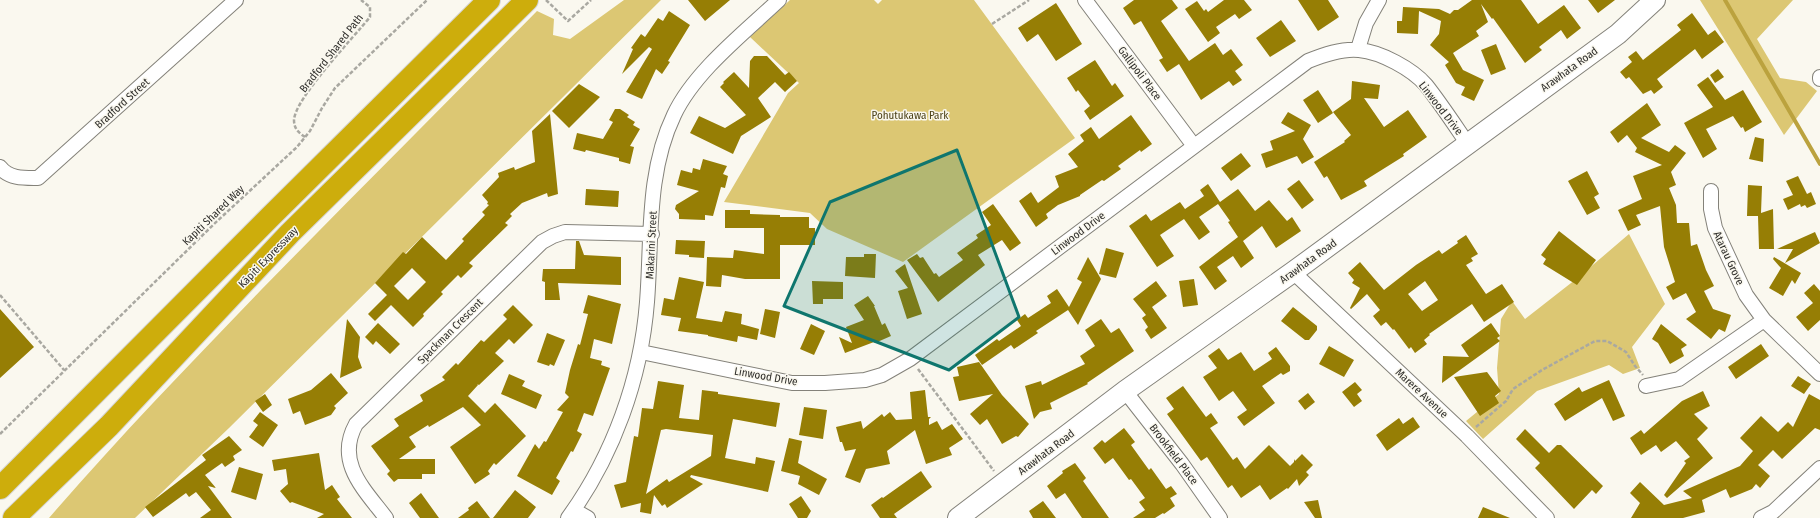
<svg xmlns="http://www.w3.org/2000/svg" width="1820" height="518" font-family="'Fira Sans Condensed',sans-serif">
  <rect width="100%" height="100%" fill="#faf8ef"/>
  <path fill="#dcc773" d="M624 0H661L229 428 135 518H49C117 439 189 365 261 290 353 196 445 104 537 11L554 19 553 35 570 39Z
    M790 0H874L878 4 882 0H974L1075 138 903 262 827 229 810 213 724 202 788 93 799 83 750 37Z
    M1700 0H1793L1757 39 1780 78 1806 82 1817 91 1784 135Z
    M1629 234 1665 304 1632 347 1640 368 1623 374 1609 365 1537 391 1483 439 1466 421 1499 394 1497 368 1501 319 1512 301 1525 319 1580 276Z"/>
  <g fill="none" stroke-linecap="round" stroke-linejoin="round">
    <path stroke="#bba23e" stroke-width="4" d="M1725 0 1820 164"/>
  </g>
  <path fill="#967e05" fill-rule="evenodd" d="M688 0H730L705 21Z
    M1134 0H1172L1178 8 1161 21 1189 61 1215 43 1223 55 1231 49 1243 65 1235 71 1242 80 1233 86 1229 81 1201 100 1179 64 1167 72 1159 60 1163 58 1141 21 1134 25 1123 8Z
    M1224 0H1244L1252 10 1239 19 1235 14 1216 27 1220 33 1208 42 1185 9 1197 1 1204 11 1206 9 1208 12Z
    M1298 0H1328L1339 17 1318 31Z
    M1472 0H1521L1538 24 1564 5 1581 28 1567 39 1561 30 1539 47 1542 50 1525 63 1493 18 1492 19 1481 4 1488 22 1476 31 1479 36 1453 53 1463 70 1484 80 1474 101 1461 95 1465 87 1456 83 1445 65 1449 62 1430 45 1439 34 1441 21 1419 11 1418 34 1397 33V21H1402L1403 7 1439 9 1450 14 1454 10H1458Z
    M1588 0H1615L1598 13Z
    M1056 3 1082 44 1056 61 1038 34 1027 42 1018 28Z
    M669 11 690 25 668 61 670 62 662 74 656 69 642 99 626 92 652 49 649 47 622 74 633 49 631 48 641 34 645 37 658 18 663 21Z
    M1692 13 1708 35 1715 30 1724 42 1702 59 1695 49 1657 79 1663 87 1654 94 1651 90 1643 94 1629 77 1626 79 1620 72 1632 62 1628 57 1636 51 1643 60 1681 30 1677 25Z
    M1281 20 1296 41 1270 57 1256 38Z
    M1496 44 1506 69 1491 75 1481 50Z
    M754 56H767L785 75 789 72 797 81 785 92 775 82 758 98 771 117 741 136 733 154 690 133 699 116 725 128 746 115 720 87 724 83 723 82 734 72 749 88 750 61Z
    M1095 60 1112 86 1115 83 1124 96 1090 120 1084 111 1090 106 1078 90 1076 92 1067 78Z
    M1718 69 1724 77 1715 83 1710 75Z
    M1708 77 1725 100 1743 90 1762 122 1745 132 1743 127 1741 128 1733 116 1706 129 1717 149 1703 158 1684 123 1713 107 1697 85Z
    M1352 81 1380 85 1378 99 1364 98 1384 127 1408 110 1427 137 1403 154 1404 156 1364 181 1367 186 1341 200 1327 176 1324 178 1314 162 1345 142 1344 141 1351 135 1333 112 1351 99Z
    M579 84 600 97 569 128 552 111Z
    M1318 90 1333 113 1318 123 1303 100Z
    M1647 103 1661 125 1641 138 1669 152 1675 145 1686 153 1671 172 1676 185 1669 188 1676 205 1677 223H1689L1691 246 1697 244 1706 270 1714 286 1704 291 1713 309 1731 315 1725 332 1719 329 1711 339 1686 319 1696 312 1686 293 1673 300 1666 287 1675 282 1664 247 1660 206 1636 215 1641 225 1628 231 1618 210 1642 199 1633 176 1662 165 1635 152 1637 148 1627 135 1618 143 1610 132Z
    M615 109H620L629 115 627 117 635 122 633 125 640 129 630 146 634 147 630 164 619 161V158L586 150 585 152 573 149 577 133 603 139 613 122 609 120Z
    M1288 112 1311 125 1303 139 1314 157 1302 164 1297 156 1266 168 1261 154 1273 150 1270 141 1295 131 1281 123Z
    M550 114 558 194 548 197 547 193 522 203 510 214 512 216 505 223 508 225 469 263 473 266 461 278 458 275 441 292 443 294 423 314 424 316 413 327 391 305 375 321 368 314 387 295 375 283 403 252 406 254 422 237 446 260 464 241 462 239 485 215 482 212 489 205 487 204 488 202 482 195 499 177 498 173 514 167 515 170 535 162 532 131ZM412 268 426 282 408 300 394 286Z
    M1131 115 1152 144 1141 152 1140 150 1118 166 1121 169 1104 181 1102 180 1080 195V196L1058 205 1046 214 1048 218 1036 227 1019 201 1031 192 1038 203 1059 187 1055 176 1078 167 1068 154 1084 141 1080 135 1091 127 1099 139Z
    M1755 137 1764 139 1763 162 1749 159Z
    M1241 153 1251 166 1231 181 1221 168Z
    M703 159 727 166 723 174 728 176 725 188 721 187 713 216 705 215V220L679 219V214L675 209 676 205 699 191 677 185 681 170 692 173 693 168 700 170Z
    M1587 171 1599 194 1594 197 1600 208 1587 215 1568 181Z
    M1798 176 1807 194 1811 192 1816 204 1807 208 1805 205 1801 207 1800 204 1788 210 1783 199 1793 195 1786 181Z
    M1299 180 1314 200 1302 209 1287 189Z
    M1208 184 1220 202 1238 189 1255 211 1269 200 1287 221 1292 217 1301 231 1276 248 1262 226 1243 241 1254 258 1241 268 1233 256 1217 267 1227 281 1215 290 1199 267 1238 237 1228 222 1230 221 1218 204 1199 217 1210 232 1199 240 1184 219 1160 235 1174 256 1157 267 1129 226 1146 214 1151 221 1180 202 1185 209 1204 196 1200 190Z
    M1748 185 1762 186 1761 213 1773 209 1774 249H1759L1758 216H1747Z
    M586 189 619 191 618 207 585 205Z
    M993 204 1021 243 1010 251 1002 240 978 255 985 265 938 302 907 260 917 254 920 258 923 257 934 274 936 273 939 277 963 260 957 253 978 238 976 235 991 225 982 212Z
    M725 210H750V214L780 215V217H809V228H815V245H780V279H745L722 275 721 287 706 286 707 257 733 258 734 250 764 254V228H725Z
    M1559 231 1596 260 1577 285 1543 264 1546 259 1541 255Z
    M1815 232 1820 243 1785 263 1793 249H1777Z
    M1466 235 1478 254 1471 258 1473 261 1466 265 1486 294 1502 284 1514 302 1484 322 1472 304 1429 334 1430 335 1424 340 1427 344 1415 353 1411 347 1409 349 1394 329 1393 330 1386 322 1381 326 1373 316 1380 310 1367 294 1351 309 1350 308 1360 288 1352 283 1354 280 1348 273 1360 262 1384 290 1416 265 1439 250 1442 254 1458 243 1457 241ZM1425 281 1438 300 1422 311 1408 294Z
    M676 240 705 241 704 258 689 257V255L675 254Z
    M576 241H579L584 255 621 257V285L558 283 560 300H545V282L542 281 543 269H575Z
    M1106 248 1124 253 1116 278 1099 274Z
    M864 254H876L875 278 845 276 846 257H864Z
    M1088 257 1101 279 1078 325 1068 310 1036 331 1038 333 1014 349 1011 345 982 365 975 355 997 339 999 341 1021 326 1017 320 1025 314 1028 318 1051 303 1047 296 1057 289 1069 307 1082 282 1077 279Z
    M1774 257 1801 273 1795 284 1792 280 1783 296 1769 288 1781 268 1773 259Z
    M905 264 922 314 907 319 898 291 908 288 895 271Z
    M679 277 704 282 696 318 722 322 725 311 742 314 741 324 759 329 757 340 738 336 737 342 708 336V335L678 331 681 318 661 315 664 298 674 300Z
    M1194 279 1198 305 1183 307 1179 281Z
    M812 281 843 282V299H823V304H813Z
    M1156 281 1167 296 1152 307 1167 328 1151 339 1145 330 1148 327 1142 318 1146 315 1133 299Z
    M1814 284 1820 291V320L1808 331 1796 317 1813 303 1804 293Z
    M588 295 621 304 612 344 594 339 590 358 602 361 601 365 610 368 593 416 584 413 577 431 582 434 573 452 571 451 556 478 560 481 552 495 517 476 535 444 539 449 544 441 546 442 563 412 557 410 569 397 565 393 570 370 578 344 580 345 588 314 583 313Z
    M868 296 875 306H874L882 325 885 323 891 336 875 343 874 342 845 353 839 337 852 343 846 327 864 320 854 305Z
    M513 305 533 325 514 344 509 339 495 353 504 361 479 385 477 384 478 385 468 396 485 413 495 403 526 436 496 465 494 463 488 471 490 474 475 484 450 447 481 425 463 407 429 427 428 425 409 437 416 447 399 459H435V474H422V479H398L394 482 387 474 390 471 371 446 399 426 394 419 423 401 420 395 445 380 442 377 456 363 458 365 481 340 484 342 507 319 503 315Z
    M1293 307 1317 326V330L1309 340H1305L1281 321Z
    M0 309 34 347 0 378Z
    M765 309 780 312 775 338 760 334Z
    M347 319 360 337 358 357 362 368 340 378Z
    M1101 319 1111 333 1119 328 1134 351 1087 383 1088 384 1050 403 1052 409 1040 412 1034 419 1025 386 1041 381 1042 385 1085 364 1080 356 1095 346 1085 330Z
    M378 323 400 344 390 354 376 341 373 345 365 337Z
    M1491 323 1500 336 1497 338 1500 341 1442 383 1443 356 1469 357 1461 345Z
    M811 324 825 331 814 355 800 349Z
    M1661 324 1687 345 1681 349 1684 356 1670 364 1658 343 1652 339Z
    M547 333 565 340 554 366 550 364 549 366 537 362Z
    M1761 344 1769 356 1736 379 1728 367Z
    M1329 346 1354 360 1344 377 1319 364Z
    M1276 347 1290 366V371L1283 375 1281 373 1262 386 1275 403 1244 426 1237 417 1247 410 1233 391 1219 401 1203 377 1217 368 1208 356 1219 348 1228 360 1241 352 1254 371 1272 359 1268 353Z
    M979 362 1002 395 1029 424 1018 437 1016 436 1002 444 987 419 980 425 970 414 993 394 959 401 953 377 959 376 957 367Z
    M1487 372 1501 391 1495 396 1499 403 1480 416 1454 377Z
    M331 373 348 393 334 406 336 408 331 415 305 425 300 411 293 414 288 399 311 390Z
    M509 374 525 381 522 386 542 395 536 409 501 394Z
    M1798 376 1811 384 1804 394 1791 386Z
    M1609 380 1625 416 1613 421 1602 398 1565 421 1554 404 1579 387 1582 392Z
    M658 381 684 385 679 418 699 420 702 390 718 392V394L780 403 776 427 733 419 725 458 755 464 756 457 775 461 768 492 691 475 690 477 703 484 667 508 665 504 662 506 654 495 651 514 640 512 641 503 621 508 614 485 626 482 634 436 638 437 642 408 653 409ZM666 429 713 435 711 456 669 482 667 479 646 494 661 430Z
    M1355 382 1362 390 1357 394 1362 401 1354 407 1342 392Z
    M1183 386 1206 417 1211 413 1218 423 1210 428 1233 460 1237 457 1245 469 1269 445 1290 466 1294 462V459L1295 461 1302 454 1313 465 1306 472 1309 475 1299 486 1297 479 1288 489 1287 488 1270 500 1260 485 1241 498 1232 485 1228 488 1207 457 1201 461 1167 414 1174 409 1166 398Z
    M925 390 928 417H931L929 419V425L937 421 942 430 952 424 963 439 949 448 952 455 926 464 915 430 887 451 890 464 866 469 860 483 845 477 856 449 845 451 842 442H840L836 427 861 421 863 429 882 414 884 417 890 412 896 420 912 419 910 392Z
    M1703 391 1710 406 1694 414 1708 428 1697 439 1713 458 1667 498 1664 495 1686 463 1684 461 1690 457 1676 441 1661 452 1656 445 1641 455 1630 438 1641 430 1644 434 1682 401Z
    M1308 393 1315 402 1305 410 1298 401Z
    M265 394 272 405 263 412 255 401Z
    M1809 394 1820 400V430L1815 428 1782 459 1773 450 1758 465 1770 476 1760 488 1756 484 1752 489 1730 498 1726 489 1702 500 1705 512 1683 518H1631L1640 503 1630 493 1640 482 1664 505 1692 498 1683 491 1740 466 1753 451 1740 438 1761 416 1778 432 1788 422 1793 427Z
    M804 407 827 410 823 439 799 435Z
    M260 412 278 425 263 447 249 437 258 425 253 421Z
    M1413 417 1420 427 1387 451 1376 435 1399 418 1403 424Z
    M1124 428 1135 442 1131 445 1149 470 1151 468 1166 489 1171 486 1177 494 1170 498 1175 506 1164 514 1163 513 1155 518H1133L1145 510 1139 502 1145 498 1131 479 1129 480 1113 458 1105 464 1093 448 1102 440 1105 443Z
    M1525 429 1549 453 1557 445H1561L1603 486 1596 494 1592 490 1574 509 1535 468 1540 463 1516 439Z
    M229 436 242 450 233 456 235 460 225 467 222 463 205 475 216 488 208 486 232 518H200L211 510 196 492 189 497 186 493 153 517 145 507 206 460 202 455Z
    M789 438 802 441 798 463 827 479 819 495 798 484 800 476 781 471Z
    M319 453 325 490 332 485 340 497 337 499 352 518H317L324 514 292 502 290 503 280 491 288 484 286 469 274 471 272 460Z
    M1075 463 1086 478 1083 481 1109 518H1082L1065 493 1056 499 1047 486 1063 473 1062 471Z
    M239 467 263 474 256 500 231 492Z
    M921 471 932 487 894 514 897 518H880L871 505 882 497 883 498Z
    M515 490 536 507 528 518H493Z
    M421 493 439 518H420L409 503Z
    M801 496 811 511 807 518H798L789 504Z
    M1318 500 1322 518H1315L1304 502Z
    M477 501 490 518H458L469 510 468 508Z
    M1043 501 1056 518H1033L1029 511Z
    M1483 507 1510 518H1478Z"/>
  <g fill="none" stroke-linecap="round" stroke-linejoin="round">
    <defs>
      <path id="street" d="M1085 0 1194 146
        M1358 49 1366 23 1379 0
        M1820 77V79
        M0 167C9 179 25 178 38 178L236 0
        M1711 191V209L1715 228 1746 295 1764 320 1820 374
        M1293 272 1467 436 1547 518
        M641 352 792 383H825L865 380 882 375 910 359 1308 61C1323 55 1342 48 1359 50 1381 52 1412 69 1426 85 1441 104 1454 124 1467 143
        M1646 386 1679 379 1764 320
        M1125 391 1182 464 1220 518
        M574 510 588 518
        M386 518C364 489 335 462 356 424L542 242 553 236 565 232 652 234
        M568 518C613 456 641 379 647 302 652 240 646 173 674 115 694 72 744 33 779 0
        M1761 518 1773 512 1820 468"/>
      <path id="secondary" d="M958 518 1125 391 1293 272 1618 34 1655 0"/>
      <path id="highway" d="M0 488 271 216 489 0
        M14 518 109 426 290 233 527 0"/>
    </defs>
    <use href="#street" stroke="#84827a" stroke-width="16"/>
    <use href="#secondary" stroke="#84827a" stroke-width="22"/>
    <use href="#highway" stroke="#d5d5d5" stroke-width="24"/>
    <path stroke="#a9a8a1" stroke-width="2.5" stroke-dasharray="4 2" stroke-linecap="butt" d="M546 0 568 21 591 0
      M992 24 1029 0
      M305 137C299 133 294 129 294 120 295 98 354 37 370 17V7L361 0
      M0 295 64 370
      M918 369 994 471
      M1476 427 1506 401 1513 389 1542 370 1595 341H1607L1626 352 1635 366 1643 375
      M0 434 213 225 297 147 310 131 322 108 335 88 427 0"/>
    <use href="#street" stroke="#fff" stroke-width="14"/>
    <use href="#secondary" stroke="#fff" stroke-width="20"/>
    <use href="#highway" stroke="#cdad0c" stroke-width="22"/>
  </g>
  <path fill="#0f766e" fill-opacity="0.2" stroke="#0f766e" stroke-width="3" stroke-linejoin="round" d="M957 150 1019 317 949 370 784 306 830 202Z"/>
  <g text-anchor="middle" stroke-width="3" stroke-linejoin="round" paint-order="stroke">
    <g font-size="11" fill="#2f2e2b" stroke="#faf8ef">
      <text transform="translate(331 53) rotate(-52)" y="4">Bradford Shared Path</text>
      <text transform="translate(1569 69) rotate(-36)" y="4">Arawhata Road</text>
      <text transform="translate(1140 73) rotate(53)" y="4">Gallipoli Place</text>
      <text transform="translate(122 103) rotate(-42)" y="4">Bradford Street</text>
      <text transform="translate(1441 108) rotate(52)" y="4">Linwood Drive</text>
      <text transform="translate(213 215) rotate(-44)" y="4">Kapiti Shared Way</text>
      <text transform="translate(1078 233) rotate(-37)" y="4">Linwood Drive</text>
      <text transform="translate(651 245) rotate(-87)" y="4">Makarini Street</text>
      <text transform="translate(268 257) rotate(-46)" y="4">Kāpiti Expressway</text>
      <text transform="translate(1729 258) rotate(65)" y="4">Atarau Grove</text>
      <text transform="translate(1308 261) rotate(-36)" y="4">Arawhata Road</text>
      <text transform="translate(450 331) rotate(-45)" y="4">Spackman Crescent</text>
      <text transform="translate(766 376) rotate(10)" y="4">Linwood Drive</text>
      <text transform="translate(1422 393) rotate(43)" y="4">Marere Avenue</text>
      <text transform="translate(1046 452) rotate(-37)" y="4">Arawhata Road</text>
      <text transform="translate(1174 454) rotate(53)" y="4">Brookfield Place</text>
    </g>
    <g font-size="11" fill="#4e441a" stroke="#faf8ef">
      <text x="910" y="119">Pohutukawa Park</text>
    </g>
  </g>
</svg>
